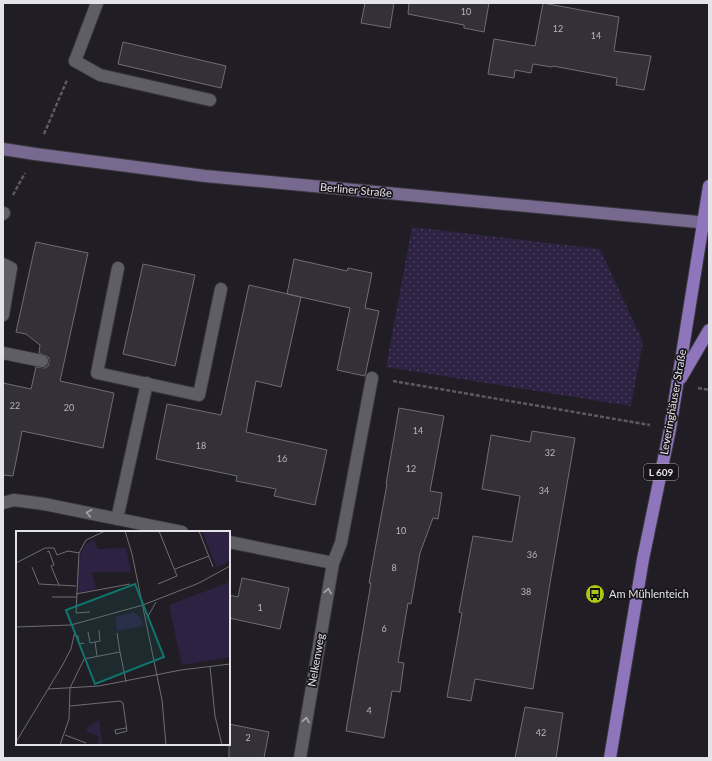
<svg xmlns="http://www.w3.org/2000/svg" width="712" height="761" font-family="Lato,sans-serif">
  <defs>
    <pattern id="green-dots" width="8" height="8" patternUnits="userSpaceOnUse"><rect width="8" height="8" fill="#2e2243"/><path d="M2 2h.1M6 6h.1" fill="none" stroke="#4c425e" stroke-width="1.8" stroke-linecap="round"/></pattern>
  </defs>
  <rect width="100%" height="100%" fill="#201e24"/>
  <path fill="url(#green-dots)" d="M412 227 600 249 643 342 631 406 386 367Z"/>
  <path fill="#333137" stroke="#6f6d74" d="M365 3H394L390 28 361 23Z
    M409 3H489L484 32 464 28V25L408 14Z
    M543 3 619 17 614 51 651 56 644 90 616 85 617 78 553 66 552 67 533 64 531 73 515 70 514 78 488 74 494 39 535 46Z
    M123 42 226 66 221 88 118 64Z
    M36 242 88 253 60 381 114 393 103 448 22 431 13 476 3 475V383L31 389 36 367 45 368 48 366 49 362V358L47 356 39 353 40 345 26 334 16 332Z
    M294 259 347 271 348 268 372 273 365 308 379 311 365 376 337 370 350 308 287 294Z
    M143 264 195 275 175 366 123 354Z
    M249 285 301 297 281 387 256 381 246 432 327 450 315 505 274 496 276 489 236 481 237 476 156 459 167 404 221 415Z
    M399 408 444 416 430 491 442 493 438 519 433 518 420 553 411 604 408 603 398 662 404 663 400 692 392 691 384 738 346 731 371 583H369L387 484H386Z
    M532 431 575 438 551 577 533 689 475 679 471 701 447 697 462 613 459 612 473 536 512 542 520 496 482 489 491 435 530 442Z
    M242 578 289 588 280 629 229 618V595L238 597Z
    M525 707 563 713 556 758H515Z
    M229 724 269 732 264 758H229Z"/>
  <g fill="none" stroke-linecap="round" stroke-linejoin="round">
    <defs>
      <path id="lane" d="M75 61 100 75 210 100
        M3 264 11 268 3 315
        M118 268 97 373 199 395 221 289
        M3 353 42 361
        M117 519 147 383
        M333 563 341 543 372 378"/>
      <path id="street" d="M75 61 97 3
        M3 214 4 213
        M3 503 14 500 44 504 182 532
        M229 542 333 563 300 758"/>
      <path id="secondary" d="M3 149 35 154 205 176 709 223"/>
      <path id="primary" d="M681 378 709 330
        M610 758 643 559 670 429 709 186"/>
    </defs>
    <use href="#lane" stroke="#3a383d" stroke-width="14"/>
    <use href="#street" stroke="#3a383d" stroke-width="14"/>
    <use href="#secondary" stroke="#3a383d" stroke-width="14"/>
    <use href="#primary" stroke="#3a383d" stroke-width="14"/>
    <path stroke="#5c5a60" stroke-width="2.5" stroke-dasharray="4 2" stroke-linecap="butt" d="M44 134 67 80
      M13 195 25 173
      M393 381 650 425
      M698 388 709 390"/>
    <use href="#lane" stroke="#605e65" stroke-width="12"/>
    <use href="#street" stroke="#605e65" stroke-width="12"/>
    <use href="#secondary" stroke="#776990" stroke-width="12"/>
    <use href="#primary" stroke="#8f75bb" stroke-width="12"/>
  </g>
  <defs><path id="oneway-chevron" d="M-2-3.5L2.5 0L-2 3.5" fill="none" stroke-width="1.6" stroke-linecap="round" stroke-linejoin="round"/></defs>
  <g stroke="#a9a7ac">
    <use href="#oneway-chevron" transform="translate(89 513) rotate(-169)"/>
    <use href="#oneway-chevron" transform="translate(328 591) rotate(-80)"/>
    <use href="#oneway-chevron" transform="translate(306 720) rotate(-80)"/>
  </g>
  <defs>
    <symbol id="bus-disc" viewBox="-11 -11 22 22"><circle r="9.5" fill="#abc615" stroke="#17151a"/><path d="M-5-6H5V4H4V6H2V4H-2V6H-4V4H-5ZM-3.5-4V0h7V-4ZM-3.5 1.2v1.5H-2V1.2ZM2 1.2v1.5H3.5V1.2Z" fill="#111"/></symbol>
  </defs>
  <g fill-rule="evenodd">
    <use href="#bus-disc" x="584" y="583" width="22" height="22"/>
  </g>
  <g text-anchor="middle" stroke-width="3.5" stroke-linejoin="round" paint-order="stroke">
    <g font-size="9" fill="#b8b6bb">
      <text x="466" y="15">10</text>
      <text x="558" y="32">12</text>
      <text x="596" y="39">14</text>
      <text x="15" y="409">22</text>
      <text x="69" y="411">20</text>
      <text x="418" y="434">14</text>
      <text x="201" y="449">18</text>
      <text x="550" y="456">32</text>
      <text x="282" y="462">16</text>
      <text x="411" y="472">12</text>
      <text x="544" y="494">34</text>
      <text x="401" y="534">10</text>
      <text x="532" y="558">36</text>
      <text x="394" y="571">8</text>
      <text x="526" y="595">38</text>
      <text x="260" y="611">1</text>
      <text x="384" y="632">6</text>
      <text x="369" y="714">4</text>
      <text x="541" y="736">42</text>
      <text x="248" y="741">2</text>
    </g>
    <rect fill="#17151a" stroke="#a6a5aa" stroke-width="1" x="644" y="464" width="34" height="16" rx="3"/>
    <g font-size="10" font-weight="bold" fill="#e4e3e7">
      <text x="661" y="476">L 609</text>
    </g>
    <g font-size="11" fill="#e4e3e7" stroke="#17151a">
      <text transform="translate(356 190) rotate(5)" y="4">Berliner Straße</text>
      <text transform="translate(673 402) rotate(-80)" y="4">Leveringhäuser Straße</text>
      <text transform="translate(316 660) rotate(-80)" y="4">Nelkenweg</text>
    </g>
    <g font-size="11" fill="#e4e3e7" stroke="#17151a" text-anchor="start">
      <text x="609" y="598">Am Mühlenteich</text>
    </g>
  </g>
  <g transform="translate(16 531)">
    <rect width="214" height="214" fill="#201e24"/>
    <path d="M186 0H214V29L201 37ZM78 9 82 18 110 17 115 41H76L80 58 63 62 61 41 65 21 71 12ZM118 81 126 88 127 95 101 100 99 86ZM83 189 86 213 93 214H81L83 205 70 201 72 196Z" fill="#2e2243"/>
    <path d="M214 51V126L166 134 153 74Z" fill="#2e2243"/>
    <path fill="none" stroke="#6e6d72" stroke-width="1" d="M109 0 116 23 146 169 150 214M183 0 197 36M31 21 33 20 38 34 35 35 43 54M0 32 29 17H38L41 24 52 20 63 22M16 36 23 53 60 55M159 38 193 25M142 53 161 45 143 0M60 63 114 53M36 66H60M74 81 60 82 63 22 70 9 89 0M131 87 140 71M0 96 55 94 127 74 183 52 214 35M72 101 74 112 84 110 83 99M101 102 104 121M58 104 62 105 63 113 68 112M79 111 81 125M194 135 199 185 206 214M32 158 83 155 165 139 214 133M54 175 104 170 107 172 111 200 100 203 99 199 110 197M49 204 70 212M0 211 46 135 55 118 59 100M44 214 53 188 54 157 68 128 104 121 110 151"/>
    <path fill="#0f766e" fill-opacity="0.15" stroke="#0f766e" stroke-width="2" d="M119 53 148 126 79 153 50 79Z"/>
    <rect width="214" height="214" fill="none" stroke="#e4e3e7" stroke-width="2"/>
  </g>
  <rect width="712" height="761" fill="none" stroke="#e4e3e7" stroke-width="8"/>
</svg>
